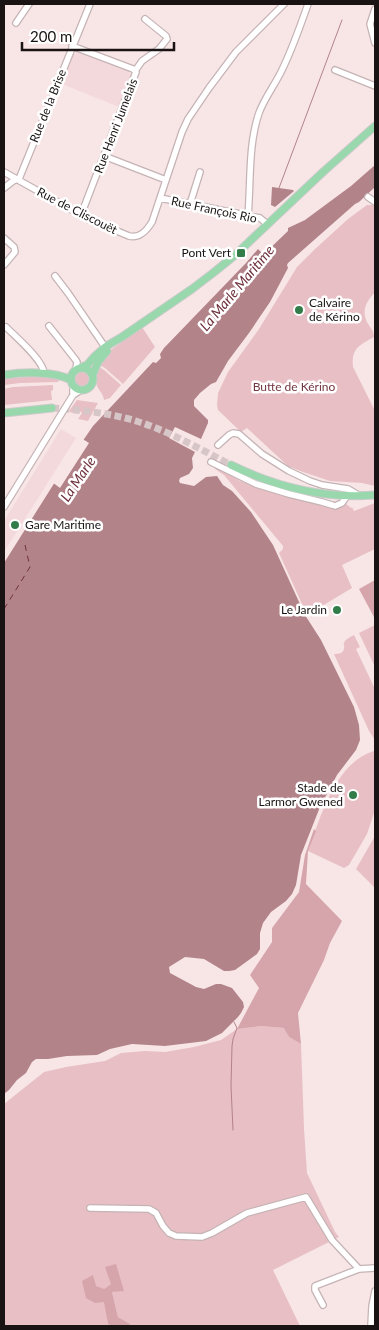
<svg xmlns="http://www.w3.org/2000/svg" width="379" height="1330" font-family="Lato,sans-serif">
  <rect width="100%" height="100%" fill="#f8e6e7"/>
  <path fill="#f4d9dc" d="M78 52 128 70 131 75 119 107 62 84 73 55Z
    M61 429 76 438 4 552V521Z"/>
  <path fill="#e7bfc4" d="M367 205H373L375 206V292C367 301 361 310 367 322 370 328 374 330 374 337 360 345 351 348 353 367L375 411V486L362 483 330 481 303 472 288 466 247 428 241 432 218 410 217 405 218 393 228 372 259 329 297 267 314 250 348 219Z
    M142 327 155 347 123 384 105 368 98 364 104 355Z
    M97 366 104 370 121 385 110 398 104 400C103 394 101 393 98 388 95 383 96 372 97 366Z
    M75 379a7 7 0 1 1 14 0a7 7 0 1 1-14 0Z
    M52 376 60 377 58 382 20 383 4 385V378Z
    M53 385V390L51 391 52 400 4 405V389L13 387Z
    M77 400 98 403 88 421 78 419 82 413 76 408 72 413 69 411Z
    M215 466 240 481 270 491 321 504 332 509 343 506 345 503 351 508 352 507 354 511 375 503V549L342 565 352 588 307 615 279 553 283 549V546L224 475 215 469Z
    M375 625V667L359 633Z
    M354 635 360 647 356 649 375 689V740L369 731 334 654C339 654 344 653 344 648 345 646 343 644 344 643 345 639 351 637 354 635Z
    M374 751 375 752V810L367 834 349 865 344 868 308 851C321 816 335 763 374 751Z
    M375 836V888L356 869Z
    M261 1026 285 1028 289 1037 301 1044 304 1129 307 1173 335 1232 339 1237 273 1270 300 1326H130L129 1324 118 1317 112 1292 123 1290 115 1264 111 1284 103 1290 82 1281 105 1302 108 1324 111 1326H4V1104L44 1072 66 1067 105 1061 121 1053 145 1051 165 1052 194 1047 221 1040 237 1029Z"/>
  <path fill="#d5a5ab" d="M375 580V619L359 589Z
    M314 829 316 831 308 851 306 884 342 921 330 943 324 960 298 1013 301 1044 289 1037 284 1028 261 1026 237 1029 259 988 250 975 272 942V928L299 892 305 855Z
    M116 1264 124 1291 112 1292 118 1317 130 1324V1326H111L108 1324 104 1302 95 1303 86 1298 82 1281 93 1275 96 1286 104 1289 111 1284 105 1267Z"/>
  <path fill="#b28389" d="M375 165V187L359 202 355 204 288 263 287 265 288 268 270 302 249 333 228 361 216 382 211 384 200 393 194 400V406L208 420V423L201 439 175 427 169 438 195 452 192 458 193 468 189 474 180 478 179 481 180 483 194 486 206 477 217 476 223 485 232 491 251 512 273 545 305 615 321 640 354 707 359 725 360 740 356 750 337 775 320 807 301 855 296 885 292 894 286 901 271 912 263 923 260 933V949L257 954 235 970 229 971H224L204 959 185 957 169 967 170 973 196 987 204 989 216 984H221L232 988 243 1002 244 1007 241 1013 238 1017 222 1033 206 1041 165 1046 132 1044 110 1049 97 1055 67 1056 48 1059H36L32 1062 26 1073 17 1080 9 1090 4 1094V563L60 474 93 426 153 362 156 363 161 358 160 354 164 348 246 263 258 249 263 254H264L288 231V228L305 220 351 186Z
    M272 187 293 190 294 191 275 207 271 205Z"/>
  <path fill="#f8e6e7" d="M81 438 89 443 60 488 52 482Z"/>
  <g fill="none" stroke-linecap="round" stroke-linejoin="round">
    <path stroke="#b28389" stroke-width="1" d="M279 188 342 20
      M233 1130 231 1086 232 1046 233 1039 237 1028 234 1022"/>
    <path stroke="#6f313c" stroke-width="1" stroke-dasharray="6 5" stroke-linecap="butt" d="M4 609 30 567 25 545"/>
    <path stroke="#d7c6c7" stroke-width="7" stroke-dasharray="7 3.5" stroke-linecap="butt" d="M52 408C81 410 109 413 136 421 169 431 200 449 231 465"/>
    <defs>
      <path id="minor" d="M375 9 370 24 375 43
        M16 23 29 4
        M72 46 133 69 136 72 81 215
        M335 70 375 86
        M135 71 142 61 159 49 167 39 166 36 145 19
        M104 156 166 180
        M4 172 88 219 129 236C140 239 147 230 152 222L182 132 188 119 209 88 236 52 284 4
        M4 188 13 181 19 179 90 4
        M368 197 375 202
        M160 198 260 218 267 224
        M190 204 200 172
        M248 216C251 182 248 145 259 113 264 99 274 86 281 72 292 50 300 27 308 4
        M4 238 14 247 15 252 4 265
        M55 276 68 293 105 347
        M49 326 75 359 77 362 76 369
        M6 327C16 337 43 360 44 373
        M73 386V395
        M218 445 229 435 233 433 239 434 262 454 289 471 310 481 322 485 348 489 360 496
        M211 462 256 484 289 494 322 502 332 505 335 506 342 503 347 496
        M4 507 73 395 81 390
        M90 1208 149 1209 156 1213 163 1226 169 1233 176 1236 202 1237 212 1233 247 1213 306 1197 332 1240 359 1269
        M323 1305 315 1290V1286L359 1269 375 1268
        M371 1326 372 1306 375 1291"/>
      <path id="major" d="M71 379a11 11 0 1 1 22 0a11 11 0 1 1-22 0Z
        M80 368 87 365 95 356 105 347 122 337 192 289 213 273 234 256 323 172 375 126
        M93 374 98 362 107 351
        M4 375C23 372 54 371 71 380
        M4 413 52 408
        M231 465C276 487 325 499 375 495"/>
    </defs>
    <use href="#minor" stroke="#c5b3b5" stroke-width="8"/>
    <use href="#major" stroke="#cccbcb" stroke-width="9"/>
    <use href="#minor" stroke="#fff" stroke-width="5.5"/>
    <use href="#major" stroke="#98d8ac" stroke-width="7"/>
  </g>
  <g fill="#327c49" stroke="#fff" stroke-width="2">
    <rect x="236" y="248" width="10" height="10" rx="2.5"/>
    <circle cx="299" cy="310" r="5"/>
    <circle cx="15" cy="525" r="5"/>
    <circle cx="337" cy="610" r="5"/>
    <circle cx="353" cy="795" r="5"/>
  </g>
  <g text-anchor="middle" stroke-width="5" stroke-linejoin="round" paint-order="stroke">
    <g font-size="12" fill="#191313" stroke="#fff">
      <text transform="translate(48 106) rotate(-68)" y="4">Rue de la Brise</text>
      <text transform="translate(116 126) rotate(-69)" y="4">Rue Henri Jumelais</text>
      <text transform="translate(214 210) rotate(12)" y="4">Rue François Rio</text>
      <text transform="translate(77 211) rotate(27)" y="4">Rue de Cliscouët</text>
    </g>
    <g font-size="12" fill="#191313" stroke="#fff" text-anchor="end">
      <text x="231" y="257">Pont Vert</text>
      <text x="309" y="307" text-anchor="start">Calvaire<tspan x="309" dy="14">de Kérino</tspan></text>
      <text x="25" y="529" text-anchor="start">Gare Maritime</text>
      <text x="327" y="614">Le Jardin</text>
      <text x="343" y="792">Stade de<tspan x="343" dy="14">Larmor Gwened</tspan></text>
    </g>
    <g font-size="12" fill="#743641" stroke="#fff">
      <text x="294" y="391">Butte de Kérino</text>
    </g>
    <g font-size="14" font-style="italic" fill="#6f313c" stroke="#fff">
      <text transform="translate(237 288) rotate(-50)" y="5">La Marle Maritime</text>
      <text transform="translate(78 479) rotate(-56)" y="5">La Marle</text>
    </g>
  </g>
  <rect width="379" height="1330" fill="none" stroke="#191313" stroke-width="10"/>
  <path d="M22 42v8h152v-8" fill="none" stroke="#191313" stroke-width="2.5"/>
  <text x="30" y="42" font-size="15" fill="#191313" stroke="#ffffff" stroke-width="4" paint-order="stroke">200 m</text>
</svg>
